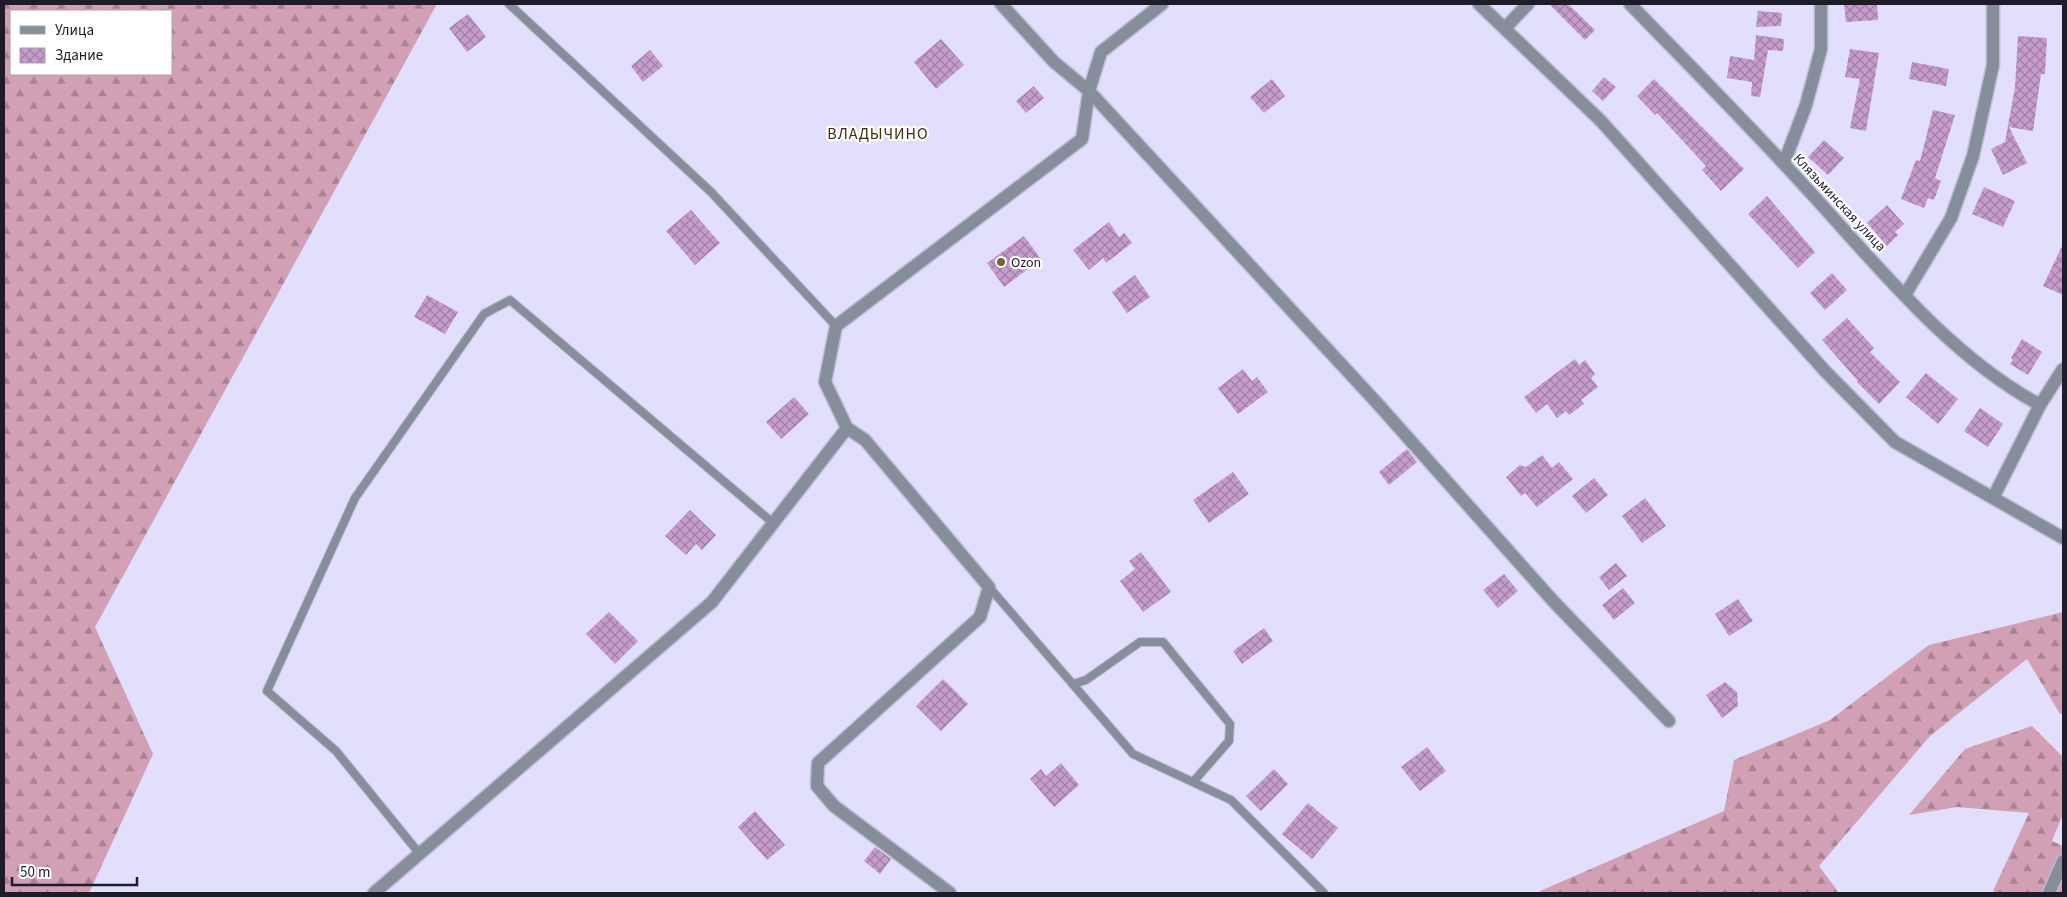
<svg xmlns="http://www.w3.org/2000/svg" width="2067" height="897" font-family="'Source Sans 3',sans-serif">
  <defs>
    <pattern id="forest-firs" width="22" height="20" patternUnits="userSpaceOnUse" patternTransform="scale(1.25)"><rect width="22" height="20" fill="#d1a0b4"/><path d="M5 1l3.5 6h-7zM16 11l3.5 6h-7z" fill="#a98292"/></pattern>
    <pattern id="building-cross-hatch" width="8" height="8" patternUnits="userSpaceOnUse" patternTransform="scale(1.25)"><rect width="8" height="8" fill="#c69ccc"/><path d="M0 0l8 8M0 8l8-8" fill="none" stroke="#a07ea6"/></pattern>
  </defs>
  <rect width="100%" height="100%" fill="#e2dffc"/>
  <path fill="url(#forest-firs)" fill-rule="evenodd" d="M4 4H437L95 627 153 754 89 893H4ZM11 11H171V74H11Z
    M2063 612V713L2060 714 2027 659 1930 736 1819 866 1839 893H1540V891L1724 811 1734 760 1830 720 1929 645Z
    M2032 726 2063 757V814L2052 841 2063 846V893H1997L1993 891 2029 813 1957 807 1909 815 1965 749Z"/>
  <path fill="url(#building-cross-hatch)" d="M1549 4H1568L1595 30 1585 40Z
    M1844 4H1877L1878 20 1846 22Z
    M1758 11 1782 13 1781 26 1756 27Z
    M468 14 486 37 467 52 449 28Z
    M1756 35 1784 39 1783 51 1768 50 1760 97 1751 96 1752 82 1727 78 1730 56 1754 60Z
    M2018 36 2047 38 2045 74H2041L2033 131 2009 127 2027 163 2003 175 1991 149 2005 142 2015 87Z
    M941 39 964 65 936 89 914 62Z
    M1850 49 1879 53 1866 131 1850 128 1860 79 1845 77Z
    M650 50 663 66 643 82 631 66Z
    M1912 62 1949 69 1946 86 1909 79Z
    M1604 77 1616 87 1603 101 1592 91Z
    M1272 79 1285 96 1264 113 1250 97Z
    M1654 79 1744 169 1721 191 1702 170 1706 166 1657 113 1655 115 1637 96Z
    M1034 86 1044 98 1026 113 1016 101Z
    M1933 110 1955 115 1935 178 1941 181 1934 200 1928 198 1924 208 1901 199 1916 160 1920 161Z
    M1824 140 1844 158 1828 175 1808 157Z
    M1984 187 2015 201 2003 227 1972 214Z
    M1767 196 1815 252 1798 268 1748 214Z
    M1887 205 1904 224 1895 232 1898 235 1887 246 1867 223Z
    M691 210 720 243 695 265 666 231Z
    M1109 222 1119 237 1124 233 1132 243 1106 263 1103 258 1089 270 1073 250Z
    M1024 236 1041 259 1004 287 987 263Z
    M2063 244V295L2043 286Z
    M1832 273 1847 290 1825 310 1810 293Z
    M1135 275 1150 297 1127 313 1112 292Z
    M427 295 458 312 445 334 414 317Z
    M1847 318 1874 348 1870 352 1900 382 1879 404 1857 382 1858 381 1822 340Z
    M2022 339 2042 352 2028 375 2010 364 2013 360 2011 358Z
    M1575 359 1579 365 1585 360 1595 374 1591 378 1598 387 1581 400 1584 404 1569 415 1566 411 1557 418 1547 404 1536 413 1524 397Z
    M1243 369 1252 381 1257 377 1268 392 1238 414 1218 388Z
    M1926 373 1958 399 1938 424 1906 397Z
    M794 397 809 414 781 439 766 422Z
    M1980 408 2003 424 1988 447 1964 431Z
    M1407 449 1417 462 1389 485 1379 472Z
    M1542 455 1552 468 1559 462 1573 479 1537 507 1525 493 1521 496 1506 477 1520 465 1526 467Z
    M1233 472 1249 494 1209 523 1193 500Z
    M1594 478 1608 495 1586 513 1572 496Z
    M1645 498 1666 526 1642 543 1622 516Z
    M690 510 716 535 702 550 696 544 686 555 665 536Z
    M1141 552 1171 592 1143 612 1120 581 1135 569 1129 561Z
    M1616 563 1627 576 1609 590 1599 577Z
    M1504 574 1518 591 1498 608 1483 590Z
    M1623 588 1635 603 1614 620 1602 605Z
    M1738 599 1753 621 1729 636 1715 614Z
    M609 612 638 641 615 664 586 634Z
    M1264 628 1273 641 1242 664 1233 651Z
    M943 679 968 704 941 731 916 706Z
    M1725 682 1737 692 1738 706 1722 718 1706 695Z
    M1427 747 1446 771 1420 791 1401 767Z
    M1061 763 1079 785 1054 807 1030 779 1041 769 1046 776Z
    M1274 769 1288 784 1261 811 1246 796Z
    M1308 803 1338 828 1312 859 1282 834Z
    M755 811 785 845 767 860 738 827Z
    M875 847 891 859 880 874 864 861Z"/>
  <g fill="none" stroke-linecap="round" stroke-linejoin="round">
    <defs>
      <path id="service" d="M509 4 711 192 836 326
        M989 587 1133 754 1231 800 1324 893
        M1073 684 1086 680 1140 642H1163L1230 724 1229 741 1193 782
        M419 853 336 751 267 691 355 498 484 314 510 300 773 523"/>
      <path id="minor" d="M1001 4 1054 62 1089 91 1377 403 1554 602 1669 721
        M1479 4 1601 121 1825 371 1895 442 2063 538
        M1630 4C1690 66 1750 126 1808 190 1878 266 1949 356 2040 405
        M1505 28 1528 4
        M1784 163 1806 105 1821 49V4
        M1905 295 1951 218 1973 156 1993 65V4
        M847 428 865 440 989 587 980 617 818 763 817 786 834 806 950 893
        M1993 498 2040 405 2063 369
        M374 893 712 602 847 428 825 382 836 326 1082 139 1089 91 1101 52 1162 4
        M2049 893 2063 861"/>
    </defs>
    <use href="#service" stroke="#bfbcd6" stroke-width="10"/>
    <use href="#minor" stroke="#bfbcd6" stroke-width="15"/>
    <use href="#service" stroke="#868e9c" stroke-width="8"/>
    <use href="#minor" stroke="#868e9c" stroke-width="12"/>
  </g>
  <circle fill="#7a6132" stroke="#fff" stroke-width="2" cx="1001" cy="262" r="5"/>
  <g text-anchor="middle" stroke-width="4.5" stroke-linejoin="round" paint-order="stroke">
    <g font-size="14" fill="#1e1c29" stroke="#fff">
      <text transform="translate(1840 202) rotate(47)" y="5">Клязьминская улица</text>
    </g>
    <g font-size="14" fill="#1e1c29" stroke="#fff" text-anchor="start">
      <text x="1011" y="267">Ozon</text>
    </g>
    <g font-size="16" letter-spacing="1" fill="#402d05" stroke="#fff">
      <text x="878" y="139">ВЛАДЫЧИНО</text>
    </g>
  </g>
  <rect width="2067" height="897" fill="none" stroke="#1e1c29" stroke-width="10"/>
  <rect x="10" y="10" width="162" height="65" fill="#ffffff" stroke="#a5a4a9"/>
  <rect x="20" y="26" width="25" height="8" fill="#868e9c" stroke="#a5a4a9"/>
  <text x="55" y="35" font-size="15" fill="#1e1c29">Улица</text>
  <rect x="20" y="48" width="25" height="15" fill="url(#building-cross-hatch)" stroke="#a5a4a9"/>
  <text x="55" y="60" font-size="15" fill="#1e1c29">Здание</text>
  <path d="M12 877v8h125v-8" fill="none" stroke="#1e1c29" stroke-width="2.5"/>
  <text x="20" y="877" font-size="15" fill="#1e1c29" stroke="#ffffff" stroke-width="4" paint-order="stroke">50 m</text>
</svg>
